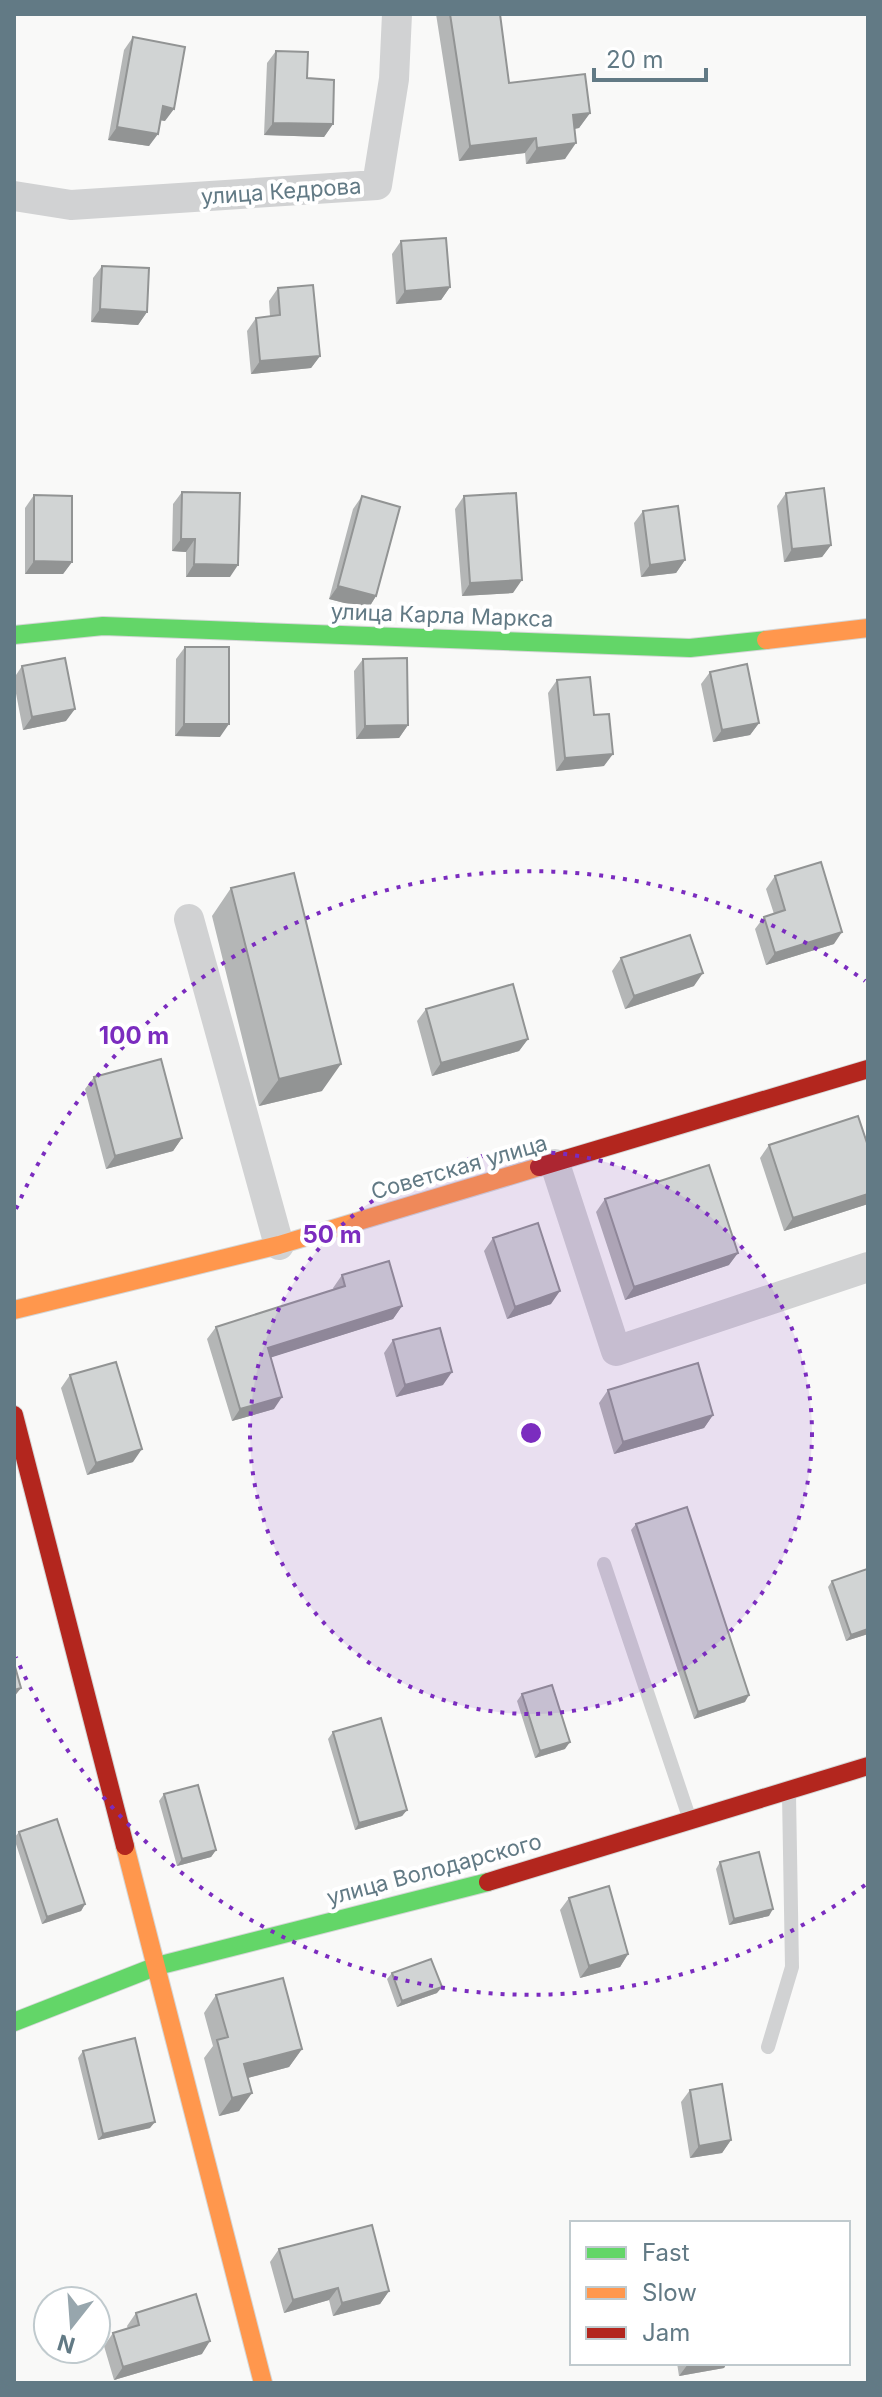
<svg xmlns="http://www.w3.org/2000/svg" width="882" height="2397" font-family="Inter,sans-serif">
  <rect width="100%" height="100%" fill="#f9f9f8"/>
  <g fill="none" stroke-linecap="round" stroke-linejoin="round">
    <defs>
      <path id="fast" d="M14 635 103 626 690 648 766 640
        M14 2022 157 1966 488 1882"/>
      <path id="slow" d="M766 640 868 628
        M14 1310 279 1245 539 1167
        M125 1846 263 2383"/>
      <path id="jam" d="M539 1167 868 1069
        M14 1415 125 1846
        M488 1882 868 1766"/>
    </defs>
    <use href="#fast" stroke="#d4d6d6" stroke-width="20"/>
    <use href="#slow" stroke="#d4d6d6" stroke-width="20"/>
    <use href="#jam" stroke="#d4d6d6" stroke-width="20"/>
    <path stroke="#d1d2d3" stroke-width="14" d="M604 1564 689 1817
      M768 2047 792 1967 789 1795"/>
    <path stroke="#d1d2d3" stroke-width="30" d="M14 196 71 205 377 185 394 79 397 14
      M189 919 279 1245
      M555 1164 616 1351 868 1267"/>
    <use href="#fast" stroke="#63d668" stroke-width="18"/>
    <use href="#slow" stroke="#ff974d" stroke-width="18"/>
    <use href="#jam" stroke="#b3261e" stroke-width="18"/>
  </g>
  <path fill="#b4b6b6" d="M436 14H500L509 83 590 113 579 128 574 129 565 159 526 164 525 153 459 161Z
    M133 37 165 121 160 120 149 146 108 140 124 50Z
    M276 51 307 78 333 124 324 137 264 135 267 63Z
    M401 241 450 287 441 300 396 304 392 254Z
    M102 266 147 312 138 325 91 322 93 278Z
    M278 288 320 356 311 368 251 374 247 331 256 318 270 316 269 301Z
    M182 492 230 577H186V552L172 551 173 504Z
    M786 493 831 545 822 557 784 562 777 506Z
    M34 495 72 562 63 574H25V508Z
    M362 496 376 596 368 609 329 599 353 509Z
    M464 496 513 593 462 596 455 509Z
    M643 511 685 560 676 573 641 577 634 523Z
    M185 647 220 737 175 736 176 659Z
    M363 659 408 725 399 738 356 739 354 671Z
    M22 666 66 721 23 730 14 683V678Z
    M710 672 759 723 750 735 713 742 701 684Z
    M557 680 594 715 604 766 556 771 548 693Z
    M775 876 834 944 766 965 755 929 764 917 774 914 766 889Z
    M231 888 322 1091 259 1106 212 916Z
    M621 958 694 986 625 1009 612 971Z
    M426 1009 528 1039 519 1051 432 1076 417 1021Z
    M94 1077 182 1138 173 1151 106 1169 85 1089Z
    M769 1145 868 1146V1204L784 1231 760 1158Z
    M605 1199 729 1265 625 1300 596 1212Z
    M493 1238 551 1304 507 1319 484 1251Z
    M342 1275 402 1306 393 1319 271 1357 274 1409 232 1421 207 1339 216 1327 334 1290 333 1288Z
    M393 1340 443 1385 396 1397 384 1353Z
    M70 1375 133 1462 87 1475 61 1388Z
    M608 1390 713 1415 704 1428 614 1454 599 1403Z
    M636 1524 745 1702 694 1719 631 1530Z
    M868 1573V1634L846 1641 828 1587 832 1581Z
    M522 1694 565 1749 535 1758 517 1701Z
    M333 1732 407 1810 402 1816 355 1830 328 1739Z
    M164 1794 216 1850 211 1857 177 1866 159 1801Z
    M19 1832 85 1904 81 1911 42 1924 14 1838Z
    M720 1862 769 1916 729 1925 716 1869Z
    M569 1898 628 1954 620 1967 580 1978 560 1910Z
    M392 1973 437 1993 397 2007 387 1979Z
    M216 1995 302 2049 289 2067 248 2078 239 2111 219 2116 204 2058 213 2046 204 2013Z
    M83 2051 150 2128 98 2140 78 2058Z
    M690 2090 731 2140 722 2153 690 2158 681 2102Z
    M279 2249 389 2291 380 2304 333 2316 329 2300 284 2313 270 2262Z
    M136 2313 202 2354 114 2380 104 2346 113 2333 128 2329 127 2326Z
    M677 2363H727L724 2368 679 2376Z"/>
  <path fill="#929494" d="M163 106 174 109 165 121 154 119Z
    M590 113 579 128 562 131 573 115Z
    M273 123 333 124 324 137 264 135Z
    M117 127 158 134 149 146 108 140Z
    M536 138 525 153 459 161 470 146Z
    M576 143 565 159 526 164 537 148Z
    M450 287 441 300 396 304 405 291Z
    M100 309 147 312 138 325 91 322Z
    M320 356 311 368 251 374 260 361Z
    M181 539H195L186 552 172 551Z
    M831 545 822 557 784 562 792 549Z
    M685 560 676 573 641 577 650 565Z
    M34 561 72 562 63 574H25Z
    M194 564 238 565 230 577H186Z
    M522 580 513 593 462 596 470 583Z
    M338 586 376 596 368 609 329 599Z
    M75 709 66 721 23 730 32 717Z
    M759 723 750 735 713 742 722 730Z
    M184 724H229L220 737 175 736Z
    M408 725 399 738 356 739 365 726Z
    M613 754 604 766 556 771 565 758Z
    M842 932 834 944 766 965 775 953Z
    M703 973 694 986 625 1009 634 996Z
    M528 1039 519 1051 432 1076 441 1063Z
    M341 1064 322 1091 259 1106 279 1079Z
    M182 1138 173 1151 106 1169 115 1156Z
    M868 1194V1204L784 1231 793 1218Z
    M738 1253 729 1265 625 1300 634 1287Z
    M560 1291 551 1304 507 1319 515 1307Z
    M402 1306 393 1319 260 1361 268 1348Z
    M452 1372 443 1385 396 1397 405 1385Z
    M282 1397 274 1409 232 1421 240 1409Z
    M713 1415 704 1428 614 1454 623 1442Z
    M142 1449 133 1462 87 1475 96 1463Z
    M868 1629V1634L846 1641 851 1635Z
    M21 1688 14 1697V1690Z
    M749 1695 745 1702 694 1719 698 1712Z
    M570 1742 565 1749 535 1758 540 1751Z
    M407 1810 402 1816 355 1830 359 1823Z
    M216 1850 211 1857 177 1866 182 1859Z
    M85 1904 81 1911 42 1924 47 1917Z
    M773 1909 769 1916 729 1925 734 1919Z
    M628 1954 620 1967 580 1978 589 1966Z
    M442 1987 437 1993 397 2007 402 2001Z
    M302 2049 289 2067 232 2082 244 2064Z
    M252 2093 239 2111 219 2116 232 2098Z
    M155 2122 150 2128 98 2140 103 2134Z
    M731 2140 722 2153 690 2158 699 2146Z
    M338 2288 329 2300 284 2313 293 2300Z
    M389 2291 380 2304 333 2316 342 2303Z
    M210 2341 202 2354 114 2380 123 2367Z
    M692 2363H727L724 2368 679 2376 688 2364Z"/>
  <path fill="#d1d4d4" stroke="#929494" stroke-width="2" d="M450 14H500L509 83 585 74 590 113 573 115 576 143 537 148 536 138 470 146Z
    M133 37 185 47 174 109 163 106 158 134 117 127Z
    M276 51 308 52 307 78 334 80 333 124 273 123Z
    M446 238 450 287 405 291 401 241Z
    M102 266 149 268 147 312 100 309Z
    M313 285 320 356 260 361 256 318 280 315 278 288Z
    M824 488 831 545 792 549 786 493Z
    M182 492 240 493 238 565 194 564 195 539H181Z
    M516 493 522 580 470 583 464 496Z
    M34 495 72 496V562L34 561Z
    M362 496 400 507 376 596 338 586Z
    M678 506 685 560 650 565 643 511Z
    M185 647H229V724H184Z
    M65 658 75 709 32 717 22 666Z
    M407 658 408 725 365 726 363 659Z
    M747 664 759 723 722 730 710 672Z
    M590 677 594 715 609 714 613 754 565 758 557 680Z
    M821 862 842 932 775 953 764 917 785 910 775 876Z
    M294 873 341 1064 279 1079 231 888Z
    M690 935 703 973 634 996 621 958Z
    M513 984 528 1039 441 1063 426 1009Z
    M161 1059 182 1138 115 1156 94 1077Z
    M858 1116 868 1146V1194L793 1218 769 1145Z
    M709 1165 738 1253 634 1287 605 1199Z
    M538 1223 560 1291 515 1307 493 1238Z
    M389 1261 402 1306 268 1348 282 1397 240 1409 216 1327 345 1286 342 1275Z
    M440 1328 452 1372 405 1385 393 1340Z
    M116 1362 142 1449 96 1463 70 1375Z
    M698 1363 713 1415 623 1442 608 1390Z
    M687 1507 749 1695 698 1712 636 1524Z
    M867 1569 868 1573V1629L851 1635 832 1581Z
    M14 1663 21 1688 14 1690Z
    M552 1685 570 1742 540 1751 522 1694Z
    M381 1718 407 1810 359 1823 333 1732Z
    M198 1785 216 1850 182 1859 164 1794Z
    M57 1819 85 1904 47 1917 19 1832Z
    M759 1852 773 1909 734 1919 720 1862Z
    M609 1886 628 1954 589 1966 569 1898Z
    M431 1959 442 1987 402 2001 392 1973Z
    M283 1978 302 2049 244 2064 252 2093 232 2098 217 2040 228 2037 216 1995Z
    M135 2038 155 2122 103 2134 83 2051Z
    M722 2084 731 2140 699 2146 690 2090Z
    M372 2225 389 2291 342 2303 338 2288 293 2300 279 2249Z
    M196 2294 210 2341 123 2367 113 2333 139 2325 136 2313Z"/>
  <circle cx="531" cy="1433" r="281" fill="#7b2cbf" fill-opacity=".12"/>
  <g fill="none" stroke="#7b2cbf" stroke-width="4" stroke-dasharray="4 8">
    <circle cx="531" cy="1433" r="281"/>
    <path d="M865 1885A562 562 0 0 1 16 1657M16 1209A562 562 0 0 1 865 981"/>
  </g>
  <g text-anchor="middle" stroke-width="8" stroke-linejoin="round" paint-order="stroke">
    <g font-size="22" fill="#627a85" stroke="#fff">
      <text transform="translate(281 191) rotate(-4)" y="8">улица Кедрова</text>
      <text transform="translate(442 615) rotate(2)" y="8">улица Карла Маркса</text>
      <text transform="translate(459 1167) rotate(-16)" y="8">Советская улица</text>
      <text transform="translate(434 1869) rotate(-15)" y="8">улица Володарского</text>
    </g>
  </g>
  <circle cx="531" cy="1433" r="12" fill="#7b2cbf" stroke="#fff" stroke-width="4"/>
  <g font-size="24" text-anchor="middle" font-weight="bold" fill="#7b2cbf" stroke="#fff" stroke-width="8" stroke-linejoin="round" paint-order="stroke">
    <text x="134" y="1044">100 m</text>
    <text x="332" y="1243">50 m</text>
  </g>
  <rect width="882" height="2397" fill="none" stroke="#627a85" stroke-width="32"/>
  <rect x="570" y="2221" width="280" height="144" fill="#ffffff" stroke="#c0cace" stroke-width="2"/>
  <rect x="586" y="2247" width="40" height="12" fill="#63d668" stroke="#c0cace" stroke-width="2"/>
  <text x="642" y="2261" font-size="24" fill="#627a85">Fast</text>
  <rect x="586" y="2287" width="40" height="12" fill="#ff974d" stroke="#c0cace" stroke-width="2"/>
  <text x="642" y="2301" font-size="24" fill="#627a85">Slow</text>
  <rect x="586" y="2327" width="40" height="12" fill="#b3261e" stroke="#c0cace" stroke-width="2"/>
  <text x="642" y="2341" font-size="24" fill="#627a85">Jam</text>
  <g transform="translate(72 2325) rotate(197)"><circle r="38" fill="#ffffff" stroke="#c0cace" stroke-width="2"/>
  <path d="M0-6L14 30L0 20L-14 30Z" fill="#97a6ad"/>
  <text y="-12" font-size="22" font-weight="bold" text-anchor="middle" fill="#627a85">N</text>
  </g>
  <path d="M594 68v12h112v-12" fill="none" stroke="#627a85" stroke-width="4"/>
  <text x="606" y="68" font-size="24" fill="#627a85" stroke="#ffffff" stroke-width="6" paint-order="stroke">20 m</text>
</svg>
